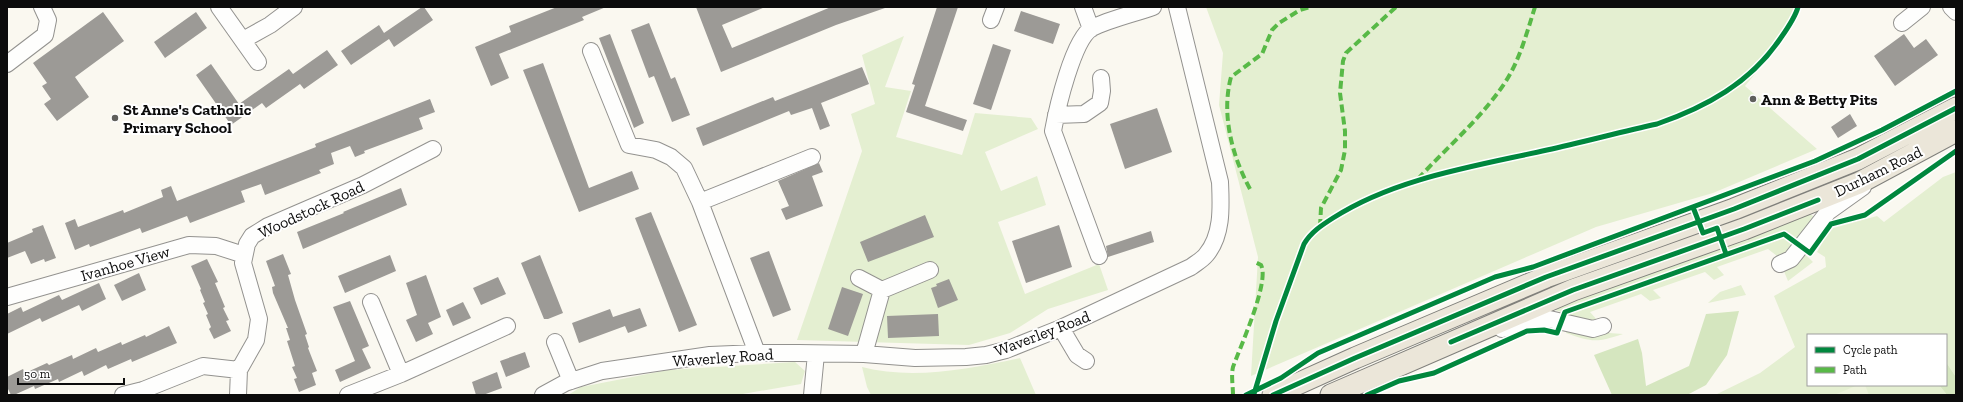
<svg xmlns="http://www.w3.org/2000/svg" width="1963" height="402" font-family="'Zilla Slab',serif">
  <rect width="100%" height="100%" fill="#faf8f0"/>
  <path fill="#e4efd1" d="M1206 7H1802L1774 51 1745 86 1817 149 1713 193 1596 227 1251 376 1258 257 1219 105 1223 53Z
    M904 36 885 87 911 91 896 137 962 155 975 113 1031 118 1038 129 985 152 1001 191 1037 176 1046 205 998 222 1025 294 1099 264 1108 290 1048 309 1010 333 969 345 797 340 862 151 851 114 875 104 862 55Z
    M1956 172V377L1946 362V335H1808V385H1939L1947 395H1715L1760 373 1795 347 1774 296 1826 267 1825 257 1817 252 1830 229 1877 216 1884 222 1943 177Z
    M1810 214 1813 216 1812 220C1803 231 1792 253 1777 256L1768 249 1717 267 1724 275 1714 280 1705 272 1653 290 1661 298 1650 301 1641 294 1590 312 1598 321H1588L1555 310 1556 306Z
    M1806 255 1813 262 1788 281 1783 269Z
    M1741 285 1746 295 1708 303 1720 292Z
    M1567 330 1623 334C1596 343 1592 342 1566 333Z
    M1020 358 1036 395H871L867 387 862 367C912 380 969 369 1020 358Z
    M795 362 805 371 801 384 737 395H568L581 387 668 370Z"/>
  <path fill="#d5e6bf" d="M1739 311 1727 355 1706 385 1687 395H1612L1594 355 1638 339 1642 353 1646 386 1689 366 1706 314Z
    M1946 362 1956 377V395H1947L1939 385H1946Z"/>
  <path fill="#edf3db" d="M1858 385H1865L1869 395H1834Z"/>
  <path fill="#9c9a96" d="M422 7H424L433 20 394 47 389 39 351 65 341 51 379 25 384 33Z
    M557 7H606L582 17 584 20 499 54 509 78 491 86 475 47 511 32 509 26Z
    M696 7H765L722 25 732 48 831 7 885 8 836 25 721 72Z
    M937 7H958L925 106 967 120 963 131 906 112 915 85 912 84Z
    M1021 11 1060 24 1053 44 1014 31Z
    M103 12 124 41 75 77 89 97 57 121 44 104 51 99 42 86 47 83 33 63Z
    M196 12 207 28 165 58 154 42Z
    M649 23 671 79 675 77 690 115 672 122 654 76 649 78 631 30Z
    M610 34 644 123 634 128 599 38Z
    M1904 34 1914 48 1926 39 1938 55 1895 86 1874 56Z
    M993 44 1011 50 991 110 973 104Z
    M327 50 338 65 304 89 300 84 266 108 262 103 231 125 196 75 211 64 239 104 289 69 293 74Z
    M543 63 589 188 632 171 639 189 579 212 523 70Z
    M862 67 869 84 821 103 830 126 820 130 812 108 791 115 789 111 703 146 696 128 773 97 775 101Z
    M430 99 435 112 419 118 423 129 364 151 365 153 355 157 350 146 331 153 334 164 319 170 321 173 265 195 261 184 241 191 245 202 190 223 187 216 142 233 140 228 90 247 89 244 75 250 65 223 75 219 78 227 123 210 124 213 163 197 161 190 171 186 177 201 316 147 315 144Z
    M1157 108 1172 152 1125 169 1110 124Z
    M1850 114 1857 126 1838 138 1831 127Z
    M819 163 823 172 812 176 823 206 786 220 781 209 789 206 778 181Z
    M401 188 407 205 303 249 297 232 344 213 343 212Z
    M651 212 697 325 679 332 635 218Z
    M925 215 934 237 868 262 860 242Z
    M43 225 56 258 45 262 44 259 31 264 25 251 7 258V243L33 232 32 229Z
    M1059 225 1072 267 1026 283 1012 241Z
    M1151 231 1154 242 1108 257 1106 246Z
    M769 251 791 310 773 317 750 258Z
    M283 254 291 274 288 275 295 300 307 334 305 335 309 347 308 348 317 371 312 373 316 385 299 392 294 379 297 378 292 367 295 366 287 341 290 340 286 328H288L273 293 272 287 275 286 266 261Z
    M390 255 396 271 345 293 338 276Z
    M540 255 563 313 548 319H544L521 263Z
    M207 259 218 282 215 283 225 307 223 308 229 320 226 321 231 331 214 339 209 329 211 327 206 315 208 314 203 303 205 302 200 290 201 289 191 266Z
    M139 273 146 290 122 301 114 285Z
    M426 275 441 317 428 323 433 334 416 342 406 320 417 315 406 283Z
    M498 277 506 294 481 305 473 288Z
    M949 279 958 300 938 308 931 288 937 286 936 284Z
    M99 283 106 299 82 311 79 305 42 322 40 318 7 334V314L21 307 23 312 59 295 62 300Z
    M842 287 863 294 848 336 828 329Z
    M350 301 369 346 362 349 371 368 340 382 335 370 355 361 333 307Z
    M463 302 471 318 453 326 446 310Z
    M640 308 647 326 628 333 625 326 579 343 572 323 610 309 613 317Z
    M938 314 939 336 888 338 887 316Z
    M169 326 177 343 132 362 131 359 108 369 106 365 84 376 82 371 59 382 58 379 35 389 34 386 14 395H11L7 387V377L23 369 25 373 47 363 49 365 72 355 73 359 96 348 98 352 121 342 122 345 145 335 146 337Z
    M525 352 530 367 506 377 500 361Z
    M497 372 502 388 483 395H476L472 382Z"/>
  <g fill="none" stroke-linecap="round" stroke-linejoin="round">
    <defs>
      <path id="minor" d="M219 7 258 62
        M1083 7 1091 29
        M1951 7 1956 12
        M991 20 996 7
        M1902 23 1922 7
        M243 40 270 25 294 7
        M591 51 629 145 656 150 671 157 684 168 700 202 757 353
        M7 64 45 35 48 20 42 7
        M1056 115 1084 114 1100 103 1102 91 1101 78
        M700 202 812 157
        M1099 256 1053 131C1057 109 1073 39 1092 28 1107 20 1136 13 1153 7
        M1780 264 1791 259 1828 212 1863 187
        M859 278 882 290
        M7 297 189 245 216 246 244 255
        M371 302 401 374
        M1061 328 1077 355 1086 361
        M1502 329 1545 318 1593 329 1603 326
        M555 342 571 381
        M864 354 882 290 930 270
        M123 395 143 390 203 366 239 370
        M238 395 239 370 256 340 259 319 243 263 247 244 252 236 268 226 363 185 433 149
        M348 395 401 374 507 326
        M543 395 565 383 602 371 710 355 757 353H798L864 354 915 358 966 357 986 355 1006 350 1061 328 1191 267C1196 263 1202 260 1206 255 1223 235 1221 206 1220 182L1177 7
        M812 395 816 354"/>
      <path id="major" d="M1273 395 1355 358 1546 277 1734 209 1858 159 1956 108
        M1331 395 1573 290 1744 229 1859 183 1956 131"/>
    </defs>
    <use href="#minor" stroke="#93928f" stroke-width="18"/>
    <use href="#major" stroke="#80807c" stroke-width="23"/>
    <use href="#minor" stroke="#fefefd" stroke-width="16"/>
    <use href="#major" stroke="#ebe6d9" stroke-width="21"/>
    <path stroke="#58b947" stroke-width="4" stroke-dasharray="8 4" stroke-linecap="butt" d="M1418 179C1447 147 1482 118 1506 81 1520 59 1527 32 1535 7
      M1250 189C1232 156 1221 114 1231 77L1262 54 1272 30 1279 23 1300 10 1310 7
      M1320 227 1321 208 1341 170 1345 150V131L1340 93 1343 61 1346 53 1396 7
      M1233 395C1233 386 1231 376 1233 367 1240 347 1270 282 1261 265L1255 262"/>
    <defs>
      <path id="cycleway" d="M1693 207 1703 233 1717 228 1726 254
        M1451 342 1573 290 1744 229 1818 200
        M1254 394 1276 321 1304 244C1311 232 1322 225 1333 218 1395 178 1476 166 1547 150 1584 142 1620 132 1657 124 1706 107 1750 83 1780 39 1787 29 1795 18 1798 7
        M1246 395 1281 378 1318 353 1495 277 1533 267 1815 161 1882 130 1956 91
        M1273 395 1355 358 1546 277 1734 209 1858 159 1956 108
        M1367 395 1399 381 1434 373 1527 331 1544 330 1557 333 1565 312 1784 234 1810 253 1831 224 1865 215 1956 151"/>
    </defs>
    <use href="#cycleway" stroke="#fff" stroke-width="8"/>
    <use href="#cycleway" stroke="#00873e" stroke-width="5"/>
  </g>
  <g fill="#5f5f5c" stroke="#fff" stroke-width="1.5">
    <circle cx="1753" cy="99" r="4"/>
    <circle cx="115" cy="118" r="4"/>
  </g>
  <g text-anchor="middle" stroke-width="4" stroke-linejoin="round" paint-order="stroke">
    <g font-size="16" font-weight="bold" fill="#0c0c0c" stroke="#fff" text-anchor="start">
      <text x="1761" y="105">Ann &amp; Betty Pits</text>
      <text x="123" y="115">St Anne's Catholic<tspan x="123" dy="18">Primary School</tspan></text>
    </g>
    <g font-size="16" fill="#0c0c0c" stroke="#fff">
      <text transform="translate(1878 171) rotate(-26)" y="6">Durham Road</text>
      <text transform="translate(311 209) rotate(-25)" y="6">Woodstock Road</text>
      <text transform="translate(125 263) rotate(-16)" y="6">Ivanhoe View</text>
      <text transform="translate(1042 333) rotate(-21)" y="6">Waverley Road</text>
      <text transform="translate(723 357) rotate(-4)" y="6">Waverley Road</text>
    </g>
  </g>
  <rect width="1963" height="402" fill="none" stroke="#0c0c0c" stroke-width="16"/>
  <rect x="1807" y="334" width="140" height="52" fill="#ffffff" stroke="#9e9e9e"/>
  <rect x="1815" y="347" width="20" height="6" fill="#00873e" stroke="#9e9e9e"/>
  <text x="1843" y="354" font-size="12" fill="#0c0c0c">Cycle path</text>
  <rect x="1815" y="367" width="20" height="6" fill="#58b947" stroke="#9e9e9e"/>
  <text x="1843" y="374" font-size="12" fill="#0c0c0c">Path</text>
  <path d="M18 378v6h106v-6" fill="none" stroke="#0c0c0c" stroke-width="2"/>
  <text x="24" y="378" font-size="12" fill="#0c0c0c" stroke="#ffffff" stroke-width="3" paint-order="stroke">50 m</text>
</svg>
